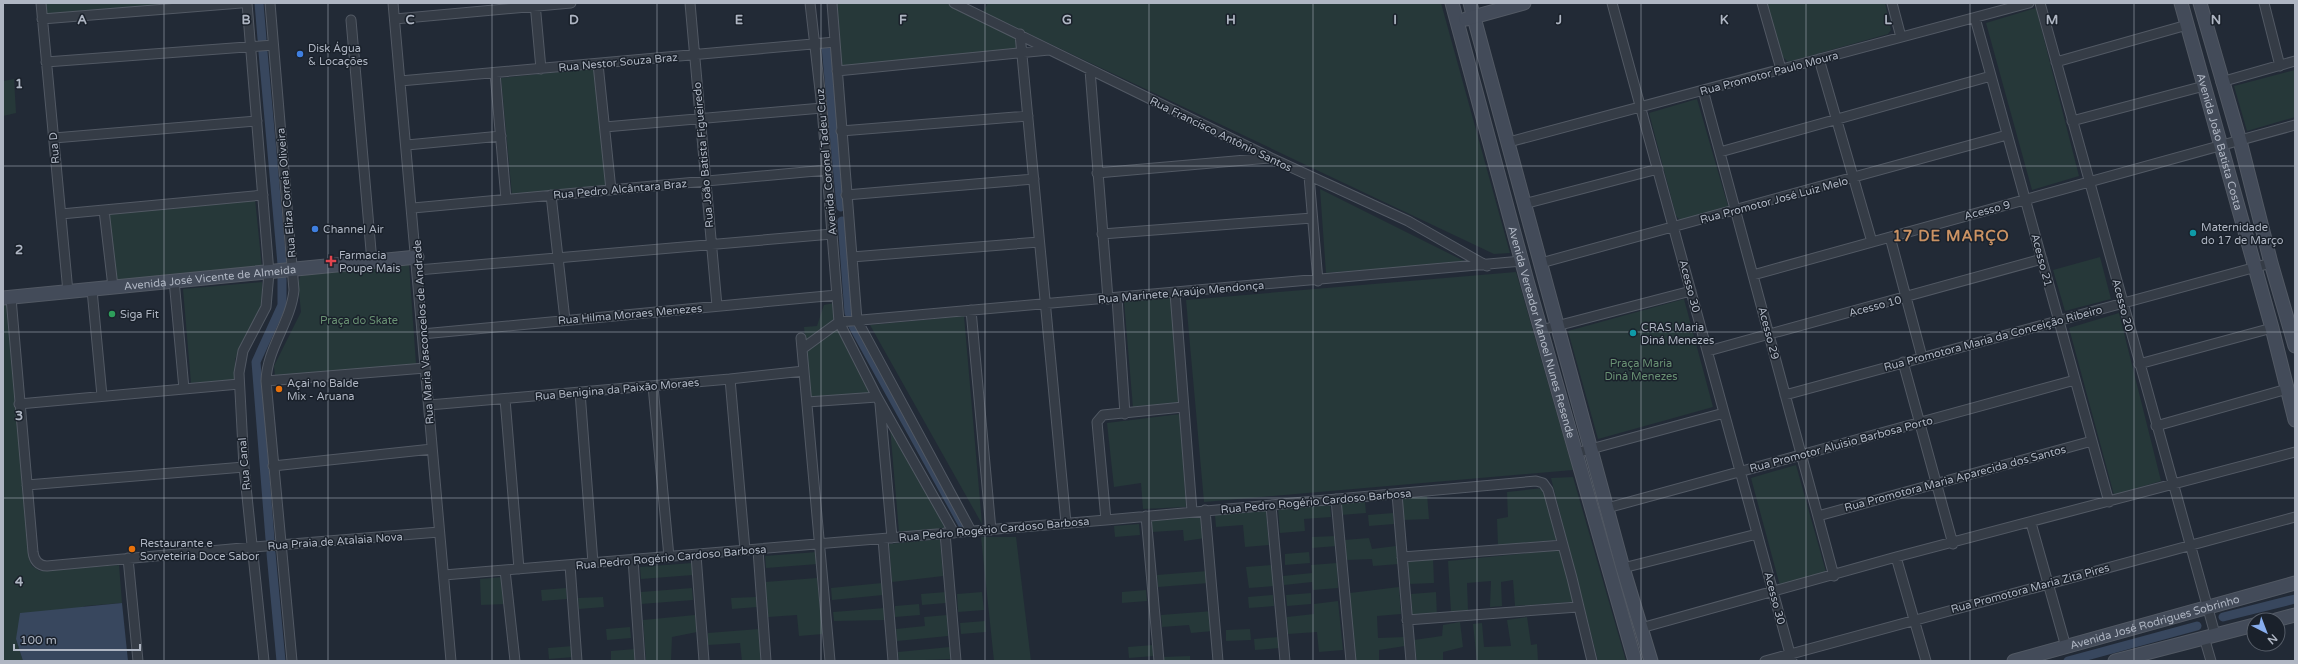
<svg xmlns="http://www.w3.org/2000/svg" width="2298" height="664" font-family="'Varela Round',sans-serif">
  <rect width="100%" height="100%" fill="#222a36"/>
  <path fill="#263839" d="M45 3H195L46 15Z
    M834 3H953L1020 34 1022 53 841 66Z
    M988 3H1441L1510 253 1494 254 983 12Z
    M1766 3H1885L1891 30 1888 34 1788 62 1781 55Z
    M2036 8 2079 176 2032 190 1986 23Z
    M596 68 606 186 512 195 501 78Z
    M2295 70V117L2247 131 2234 86Z
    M14 79 16 113 3 116V81Z
    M1697 99 1728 206 1725 209 1681 221 1676 216 1649 113Z
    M1320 189 1466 262 1326 273Z
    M255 199 262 268 114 281 108 212Z
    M2100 257 2111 299 2065 311 2053 270Z
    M409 264 416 364 275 376 274 366 301 312 298 282 301 275Z
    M1516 272 1573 470 1204 502 1186 300Z
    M262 282 263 304 235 359V380L191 383 183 289Z
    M1173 298 1179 404 1133 408 1124 301Z
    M1684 299 1713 407 1598 439 1568 331Z
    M834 303 871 393 811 399 804 327 817 326 824 305Z
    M3 305H8L29 559 32 566 40 571 119 565 122 603 85 606 16 639 23 661H3Z
    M2119 313 2161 481 2114 495 2069 328Z
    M964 316 982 524 870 325Z
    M1180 414 1186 507 1143 509 1141 483 1114 487 1107 423Z
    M890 427 946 528 899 532Z
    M1796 465 1826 572 1780 586 1751 478Z
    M1573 477 1626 661H1598L1551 478Z
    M1543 488 1558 540 1498 545 1497 519 1508 517 1507 492Z
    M1427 494 1429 519 1403 520 1402 496Z
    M1365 502 1366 513 1341 515V504Z
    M1330 505 1331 517 1304 519 1305 531 1280 533 1278 508Z
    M1266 511 1269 545 1245 547 1243 525 1216 527 1215 515Z
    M1393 513 1394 524 1369 526 1368 515Z
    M1203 516 1205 538 1184 541 1183 530 1152 532 1151 520Z
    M1139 524 1140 535 1115 537 1114 526Z
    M1336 536 1337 546 1312 548V537Z
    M981 537H1016L1031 661H994Z
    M1369 538 1372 549 1396 546 1399 564 1373 566 1372 559 1346 560 1344 540Z
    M940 539 943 576 892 582 889 544Z
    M1560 550 1573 602 1515 606 1513 580 1501 582 1502 606 1490 607 1491 581 1467 583 1468 610 1451 612 1448 561Z
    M817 552 818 564 766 568 765 556Z
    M1309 552 1310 563 1285 565V554Z
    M1433 558 1434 583 1409 584 1408 560Z
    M692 563 693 575 641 579 640 567Z
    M1337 563 1338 588 1313 590 1312 582 1284 585 1283 576 1312 573 1311 565Z
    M1272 565 1274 586 1249 588 1246 567Z
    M1208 571 1209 583 1158 587 1157 575Z
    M503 577 506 604 481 605 480 579Z
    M817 578 823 634 799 636 797 615 768 617 765 582Z
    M882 583 883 595 832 600 831 588Z
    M1399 587 1401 614 1377 616 1378 638 1405 637V646L1379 650V661H1355L1350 593Z
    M566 588 567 599 542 601 541 590Z
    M692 588 693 600 641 604V592Z
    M1146 590 1147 601 1122 603V592Z
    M946 592V603L922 605 921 594Z
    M982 592 984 610 958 612 957 594Z
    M1436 592 1437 617 1412 619 1411 594Z
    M1311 593V604L1287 606 1286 595Z
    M1273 595 1274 606 1249 608 1248 597Z
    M603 597 604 607 579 609 578 598Z
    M756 597 757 607 732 609 731 598Z
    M1338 601 1343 650 1319 652 1317 632 1288 634 1287 617 1314 614V604Z
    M919 604 920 615 895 617V606Z
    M885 608 886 620 834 621 833 612Z
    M1213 611V631L1191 633 1189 625 1162 627 1161 615Z
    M695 615 697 632 672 637 671 661H646L643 620Z
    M947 615 948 636 897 641 896 629 925 626 924 617Z
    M1527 617 1531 645 1537 644 1538 661H1477L1473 624 1482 623 1484 647 1511 646 1507 620Z
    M985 621 986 632 961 634 960 623Z
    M1460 622 1463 647 1443 652V661H1417L1414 640 1442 636 1443 625Z
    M630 627 631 638 607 640 606 629Z
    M759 629 761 661H742L740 643 708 645V633Z
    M1250 629 1251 640 1226 641V630Z
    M1279 637 1280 648 1255 650 1254 639Z
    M1153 645 1154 656 1129 658 1128 647Z
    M573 646 574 657 549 659 548 648Z
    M950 647 951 659 899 661 898 652Z
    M635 649 636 660 611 661V651Z
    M1190 656V661H1164L1163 657Z"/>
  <path fill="#38475e" d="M122 603 128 661H23L16 639 20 613Z"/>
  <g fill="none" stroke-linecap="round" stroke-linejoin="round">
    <path stroke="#38475e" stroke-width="9" d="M259 3 262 39
      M826 46 841 207
      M263 52 282 264
      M842 221 849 313
      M853 326 964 527
      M270 539 256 362 282 305V279
      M271 553 281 661
      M2223 617 2295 599
      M2068 661 2197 626"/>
    <defs>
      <path id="street" d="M41 3 68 292
        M247 3 269 273 266 307 243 351 239 373 244 467 264 661
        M270 3 294 290C291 322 267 348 266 381L292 661
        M393 3 451 661
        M535 3 541 69
        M690 3 717 306
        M810 3 822 108 839 322 877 397 954 533
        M832 3 857 320 971 531
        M954 3 1271 158 1408 221 1487 266
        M1612 3 1792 661
        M1762 3 1781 69
        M1892 3 1901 37
        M2040 3 2215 634
        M2264 3 2280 66
        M1975 18 2109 502
        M42 19 241 3
        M395 19 571 3
        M351 20 372 262
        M1020 34 1066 523
        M1819 59 1872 242
        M46 62 273 45
        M2056 62 2187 25
        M598 64 611 190
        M1090 70 1108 299
        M837 71 1049 50
        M495 73 506 199
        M400 81 835 42
        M2221 82 2295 61
        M1703 90 1834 576
        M2072 121 2204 86
        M605 127 822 108
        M841 131 1028 116
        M54 138 257 121
        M1509 142 2029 3
        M407 145 501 136
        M1720 152 1991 76
        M1097 173 1269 158
        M1309 176 1318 281
        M551 195 565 320
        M846 195 1034 179
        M1524 204 1658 169
        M413 208 827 170
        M104 210 113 287
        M61 214 263 195
        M1102 234 1312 218
        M1890 237 1922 357
        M852 257 1039 242
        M1541 263 2007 135
        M418 270 832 234
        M1753 275 2295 125
        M174 280 184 389
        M92 290 102 396
        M1175 293 1192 511
        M11 298 33 552C34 560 38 566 47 566L253 547 439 532
        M1117 298 1125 414
        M971 310 991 530
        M839 322 1522 261
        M1541 330 1691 291
        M422 334 837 295
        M801 338 830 661
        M802 349 839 322
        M1708 351 2042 259
        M1903 362 1953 544
        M2139 364 2272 328
        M730 379 745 550
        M266 381 425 368
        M653 386 669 557
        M580 392 593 563
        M1785 395 2271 263
        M505 399 519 569
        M807 402 877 397
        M19 404 239 384
        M880 404 892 538
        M429 405 730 379 804 371
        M2156 426 2287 389
        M1576 453 1724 413
        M273 466 432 449
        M27 485 244 467
        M1397 494 1411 661
        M1336 499 1351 661
        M1271 506 1285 661
        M1607 508 2075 380
        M1205 510 1218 661
        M1146 516 1159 661
        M1818 516 2092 441
        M1106 520 1097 422 1103 415 1183 407
        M2031 523 2066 647
        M945 533 956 661
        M883 539 893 661
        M758 550 766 661
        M696 555 704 661
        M1402 557 1563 545
        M1896 557 1926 661
        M128 558 138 661
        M633 559 640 661
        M570 565 577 661
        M1623 568 1757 534
        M505 570 515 661
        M444 575 1106 520 1536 481 1543 483 1548 490 1572 578 1592 661
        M1407 620 1578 607
        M1641 628 1896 557 2295 452
        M2204 637 2211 661
        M1765 661 2295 517"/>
      <g id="secondary">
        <path id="s1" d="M1452 3 1527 281 1635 661"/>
        <path d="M1470 3 1623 568 1651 661"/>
        <path id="s2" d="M2181 3 2272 328 2295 420"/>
        <path d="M2200 3 2240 141 2271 263 2295 346"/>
        <path d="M1466 19 1524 3"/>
        <path id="s3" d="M3 298 417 257"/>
        <path d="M2276 620 2295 615"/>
        <path id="s4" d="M2014 661 2295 583"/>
        <path d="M2115 661 2254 625"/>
      </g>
    </defs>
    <use href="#street" stroke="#525964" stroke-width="11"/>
    <use href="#secondary" stroke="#525964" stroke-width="15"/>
    <use href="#street" stroke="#353c46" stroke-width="9"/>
    <use href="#secondary" stroke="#434b59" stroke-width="13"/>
  </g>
  <path fill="none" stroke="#afb6c3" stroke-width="1" stroke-opacity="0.55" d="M164 3V661M328 3V661M492 3V661M657 3V661M821 3V661M985 3V661M1149 3V661M1313 3V661M1477 3V661M1641 3V661M1806 3V661M1970 3V661M2134 3V661M3 166H2295M3 332H2295M3 498H2295"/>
  <g fill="#3f7fe0" stroke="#1a212b" stroke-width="1.5">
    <circle cx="300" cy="54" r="4"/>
    <circle cx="315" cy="229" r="4"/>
  </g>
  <g fill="#0f9aa8" stroke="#1a212b" stroke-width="1.5">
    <circle cx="2193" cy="233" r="4"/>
    <circle cx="1633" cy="333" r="4"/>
  </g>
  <path fill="#e0444e" stroke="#1a212b" stroke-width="1.5" d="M329 255h4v4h4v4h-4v4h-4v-4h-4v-4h4z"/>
  <circle fill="#2e9e5b" stroke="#1a212b" stroke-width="1.5" cx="112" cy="314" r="4"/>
  <g fill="#e8710a" stroke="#1a212b" stroke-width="1.5">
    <circle cx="279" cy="389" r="4"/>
    <circle cx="132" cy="549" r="4"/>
  </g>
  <g text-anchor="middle" stroke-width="3" stroke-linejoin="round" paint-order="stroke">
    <g font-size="11" fill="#afb6c3" stroke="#1a212b" text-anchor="start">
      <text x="308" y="52">Disk Água<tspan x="308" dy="13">&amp; Locações</tspan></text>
      <text x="2201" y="231">Maternidade<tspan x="2201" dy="13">do 17 de Março</tspan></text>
      <text x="323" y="233">Channel Air</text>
      <text x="339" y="259">Farmacia<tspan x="339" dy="13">Poupe Mais</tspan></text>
      <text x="120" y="318">Siga Fit</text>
      <text x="1641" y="331">CRAS Maria<tspan x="1641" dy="13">Diná Menezes</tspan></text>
      <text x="287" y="387">Açai no Balde<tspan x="287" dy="13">Mix - Aruana</tspan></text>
      <text x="140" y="547">Restaurante e<tspan x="140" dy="13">Sorveteiria Doce Sabor</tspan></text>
    </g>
    <g font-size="11" fill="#afb6c3" stroke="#1a212b">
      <text transform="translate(618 62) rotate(-5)" y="4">Rua Nestor Souza Braz</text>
      <text transform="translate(1769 73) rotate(-15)" y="4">Rua Promotor Paulo Moura</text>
      <text transform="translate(1221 134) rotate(26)" y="4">Rua Francisco Antônio Santos</text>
      <text dy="4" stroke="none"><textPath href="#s2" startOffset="144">Avenida João Batista Costa</textPath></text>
      <text transform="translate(54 148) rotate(-95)" y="4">Rua D</text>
      <text transform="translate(703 155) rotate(-95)" y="4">Rua João Batista Figueiredo</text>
      <text transform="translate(826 162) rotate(-95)" y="4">Avenida Coronel Tadeu Cruz</text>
      <text transform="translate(620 189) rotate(-5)" y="4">Rua Pedro Alcântara Braz</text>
      <text transform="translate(286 193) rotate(-95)" y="4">Rua Eliza Correia Oliveira</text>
      <text transform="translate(1774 200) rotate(-15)" y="4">Rua Promotor José Luiz Melo</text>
      <text transform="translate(1987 210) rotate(-15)" y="4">Acesso 9</text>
      <text transform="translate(2042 260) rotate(75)" y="4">Acesso 21</text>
      <text dy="4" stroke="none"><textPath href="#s3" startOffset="208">Avenida José Vicente de Almeida</textPath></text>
      <text transform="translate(1690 286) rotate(75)" y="4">Acesso 30</text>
      <text transform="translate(1181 292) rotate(-5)" y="4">Rua Marinete Araújo Mendonça</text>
      <text transform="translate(2123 305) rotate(75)" y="4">Acesso 20</text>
      <text transform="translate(1875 306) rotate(-15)" y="4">Acesso 10</text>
      <text transform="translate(630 314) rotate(-5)" y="4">Rua Hilma Moraes Menezes</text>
      <text transform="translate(423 332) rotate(-94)" y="4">Rua Maria Vasconcelos de Andrade</text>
      <text dy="4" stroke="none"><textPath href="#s1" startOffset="341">Avenida Vereador Manoel Nunes Resende</textPath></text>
      <text transform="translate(1769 333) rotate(75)" y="4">Acesso 29</text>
      <text transform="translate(1993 338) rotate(-15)" y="4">Rua Promotora Maria da Conceição Ribeiro</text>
      <text transform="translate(617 389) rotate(-5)" y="4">Rua Benigina da Paixão Moraes</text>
      <text transform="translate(1841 444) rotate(-15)" y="4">Rua Promotor Aluisio Barbosa Porto</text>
      <text transform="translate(244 464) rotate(-95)" y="4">Rua Canal</text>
      <text transform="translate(1955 478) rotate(-15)" y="4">Rua Promotora Maria Aparecida dos Santos</text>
      <text transform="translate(1316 501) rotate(-5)" y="4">Rua Pedro Rogério Cardoso Barbosa</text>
      <text transform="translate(994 529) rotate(-5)" y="4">Rua Pedro Rogério Cardoso Barbosa</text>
      <text transform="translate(335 541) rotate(-4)" y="4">Rua Praia de Atalaia Nova</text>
      <text transform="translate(671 557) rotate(-5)" y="4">Rua Pedro Rogério Cardoso Barbosa</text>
      <text transform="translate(2030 588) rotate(-15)" y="4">Rua Promotora Maria Zita Pires</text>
      <text transform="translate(1775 598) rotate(75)" y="4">Acesso 30</text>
      <text dy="4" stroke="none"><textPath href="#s4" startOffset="146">Avenida José Rodrigues Sobrinho</textPath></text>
    </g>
    <g font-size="11" fill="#699173" stroke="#1a212b">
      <text x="359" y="324">Praça do Skate</text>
      <text x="1641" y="367">Praça Maria<tspan x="1641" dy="13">Diná Menezes</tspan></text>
    </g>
    <g font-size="15" font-weight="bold" letter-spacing="1" fill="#ca9263" stroke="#1a212b">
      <text x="1951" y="241">17 DE MARÇO</text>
    </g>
  </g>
  <g font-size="13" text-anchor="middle" font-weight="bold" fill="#afb6c3" stroke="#1a212b" stroke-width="3" stroke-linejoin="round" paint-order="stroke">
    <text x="82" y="24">A</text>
    <text x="246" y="24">B</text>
    <text x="410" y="24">C</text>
    <text x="574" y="24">D</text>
    <text x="739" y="24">E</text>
    <text x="903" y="24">F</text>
    <text x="1067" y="24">G</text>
    <text x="1231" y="24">H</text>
    <text x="1395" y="24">I</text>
    <text x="1559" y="24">J</text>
    <text x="1724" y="24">K</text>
    <text x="1888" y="24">L</text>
    <text x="2052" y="24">M</text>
    <text x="2216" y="24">N</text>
    <text x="19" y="88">1</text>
    <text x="19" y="254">2</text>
    <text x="19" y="420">3</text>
    <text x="19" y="586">4</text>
  </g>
  <rect width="2298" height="664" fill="none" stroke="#afb6c3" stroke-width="8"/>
  <g transform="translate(2266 632) rotate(138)"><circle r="19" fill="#1a212b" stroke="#565d68"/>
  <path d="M0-3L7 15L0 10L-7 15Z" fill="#88aeef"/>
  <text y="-6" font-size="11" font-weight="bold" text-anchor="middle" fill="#afb6c3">N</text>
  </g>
  <path d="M14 644v6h126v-6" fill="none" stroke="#afb6c3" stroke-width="2"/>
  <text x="20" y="644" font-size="12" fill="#afb6c3" stroke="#1a212b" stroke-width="3" paint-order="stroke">100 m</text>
</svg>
